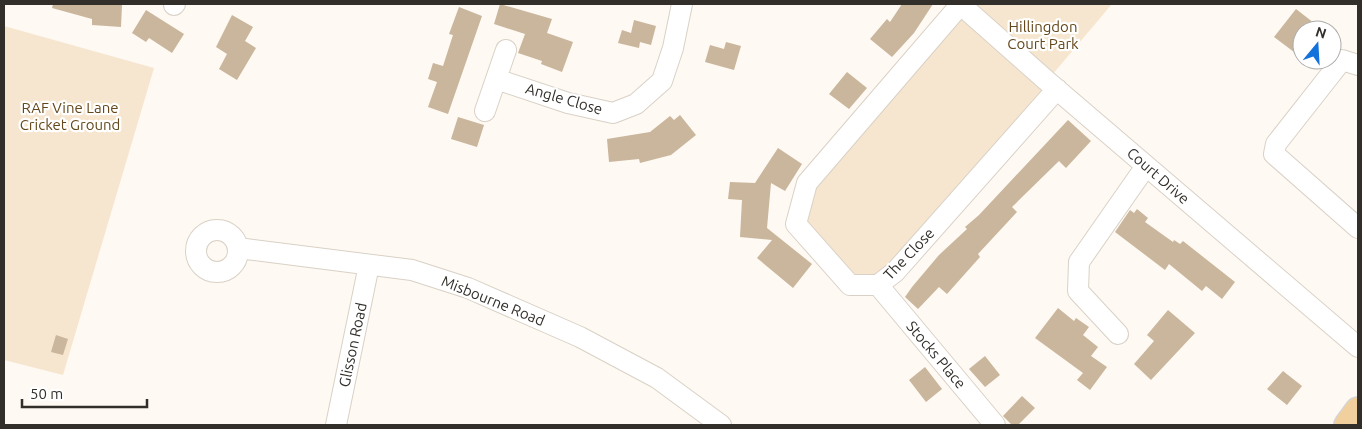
<svg xmlns="http://www.w3.org/2000/svg" width="1362" height="429" font-family="Ubuntu,sans-serif">
  <rect width="100%" height="100%" fill="#fef9f2"/>
  <path fill="#f7e6cf" d="M960 4H1112L1047 81 1057 89 895 272 850 285 796 224 807 183Z
    M4 26 154 68 63 375 4 360Z"/>
  <path fill="#c9b69c" d="M53 4 122 5 121 27 92 25V19L52 8Z
    M500 4 552 19 547 33 573 42 562 72 541 64 542 61 518 53 525 34 494 24Z
    M902 4H933L914 33 892 57 870 39 887 19 890 22Z
    M459 7 482 16 448 114 428 107 437 82 428 79 433 63 443 66 453 35 449 34Z
    M1296 9 1323 30H1302V58L1274 37Z
    M146 10 184 34 172 53 149 38 146 42 132 33Z
    M232 15 253 27 245 41 256 48 237 80 219 69 227 54 216 47Z
    M634 20 656 26 651 45 640 42 639 48 618 43 622 30 631 33Z
    M726 42 741 46 734 70 705 62 710 45 724 49Z
    M847 72 867 88 849 109 829 94Z
    M680 115 696 135 671 155 640 163 639 159 609 162 607 139 650 132 670 116 674 120Z
    M458 117 484 125 477 147 451 139Z
    M1068 120 1091 141 1066 168 1059 161 1012 207 1017 212 978 254 980 257 947 294 939 287 918 309 905 297 912 287 939 255 967 229 965 227 979 215Z
    M778 148 802 164 785 191 771 183 767 228 812 264 793 288 757 258 772 240 740 237 742 200 728 199 730 182 755 183Z
    M1137 209 1148 218 1145 222 1173 242 1174 240 1180 244 1183 241 1235 282 1222 299 1206 286 1202 291 1169 264 1165 270 1115 232 1130 210 1134 213Z
    M1058 308 1074 321 1076 318 1089 327 1083 335 1098 347 1091 356 1107 367 1090 390 1077 380 1083 373 1035 338Z
    M1168 310 1195 333 1151 380 1134 364 1154 341 1147 335Z
    M56 335 68 339 63 355 51 352Z
    M985 356 1000 375 985 387 969 369Z
    M925 367 942 389 926 402 909 380Z
    M1283 371 1302 386 1287 405 1267 389Z
    M1022 396 1035 408 1018 425H1012L1003 416Z"/>
  <g fill="none" stroke-linecap="round" stroke-linejoin="round">
    <defs>
      <path id="minor" d="M960 4 1047 81 1358 347
        M961 4 807 183 796 224 850 285H878L895 272 1057 89
        M174 5 175 4
        M1358 65 1342 60 1276 144 1274 154 1358 228
        M496 79 568 103 613 113 636 104 662 81 673 48 682 4
        M485 111 506 50
        M196 251a21 21 0 1 1 42 0a21 21 0 1 1-42 0Z
        M238 248 412 270 468 288 580 337 657 378 721 425
        M878 285 995 425
        M1118 334 1078 291 1079 262 1146 166
        M336 425 369 265"/>
      <path id="major" d="M1347 425 1358 410"/>
    </defs>
    <use href="#minor" stroke="#d9d1c6" stroke-width="22"/>
    <use href="#major" stroke="#d6d5d5" stroke-width="28"/>
    <use href="#minor" stroke="#fff" stroke-width="20"/>
    <use href="#major" stroke="#f2d09d" stroke-width="25"/>
  </g>
  <g text-anchor="middle" stroke-width="4.5" stroke-linejoin="round" paint-order="stroke">
    <g font-size="15" fill="#64481b" stroke="#fff">
      <text x="1043" y="32">Hillingdon<tspan x="1043" dy="17">Court Park</tspan></text>
      <text x="70" y="113">RAF Vine Lane<tspan x="70" dy="17">Cricket Ground</tspan></text>
    </g>
    <g font-size="15" fill="#322f2b" stroke="#fff">
      <text transform="translate(564 99) rotate(16)" y="5">Angle Close</text>
      <text transform="translate(1158 176) rotate(41)" y="5">Court Drive</text>
      <text transform="translate(909 254) rotate(-46)" y="5">The Close</text>
      <text transform="translate(493 301) rotate(22)" y="5">Misbourne Road</text>
      <text transform="translate(353 345) rotate(-78)" y="5">Glisson Road</text>
      <text transform="translate(936 355) rotate(50)" y="5">Stocks Place</text>
    </g>
  </g>
  <rect width="1362" height="429" fill="none" stroke="#322f2b" stroke-width="10"/>
  <g transform="translate(1317 45) rotate(18)"><circle r="24" fill="#ffffff" stroke="#adacaa"/>
  <path d="M0-4L9 19L0 12L-9 19Z" fill="#1271da"/>
  <text y="-8" font-size="14" font-weight="bold" text-anchor="middle" fill="#322f2b">N</text>
  </g>
  <path d="M22 399v8h125v-8" fill="none" stroke="#322f2b" stroke-width="2.5"/>
  <text x="30" y="399" font-size="15" fill="#322f2b" stroke="#ffffff" stroke-width="4" paint-order="stroke">50 m</text>
</svg>
